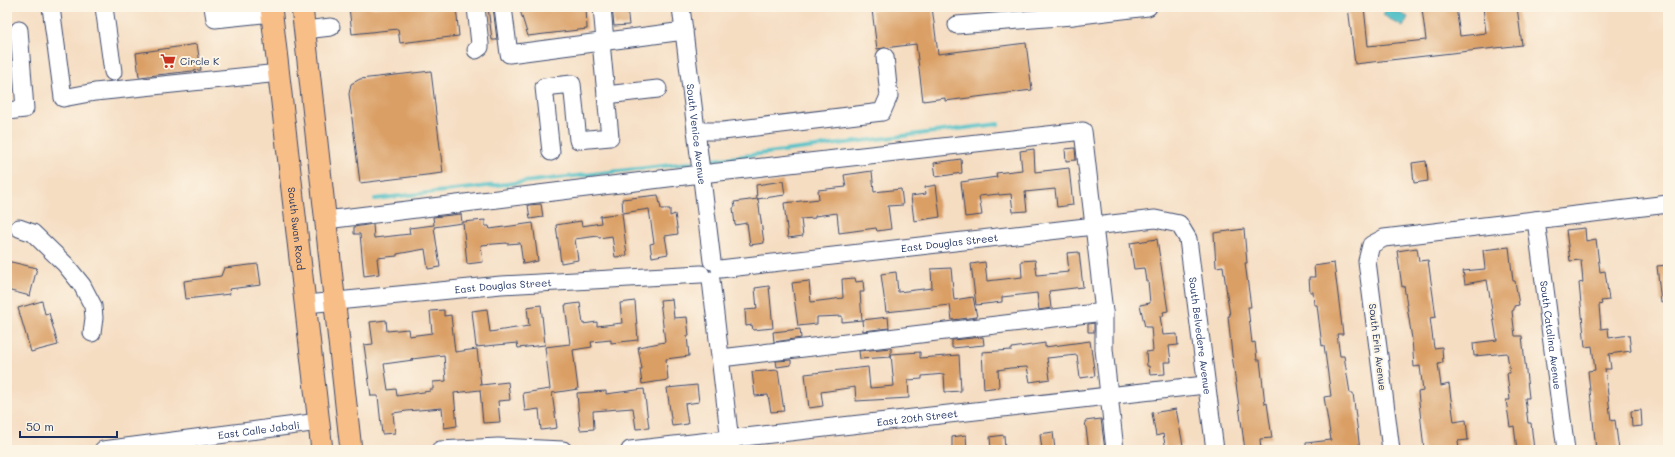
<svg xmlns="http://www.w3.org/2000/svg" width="1675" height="457" font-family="Mali,sans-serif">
  <rect width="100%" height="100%" fill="#fcf5e5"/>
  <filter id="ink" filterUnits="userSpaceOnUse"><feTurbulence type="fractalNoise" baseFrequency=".025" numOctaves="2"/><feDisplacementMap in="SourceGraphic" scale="8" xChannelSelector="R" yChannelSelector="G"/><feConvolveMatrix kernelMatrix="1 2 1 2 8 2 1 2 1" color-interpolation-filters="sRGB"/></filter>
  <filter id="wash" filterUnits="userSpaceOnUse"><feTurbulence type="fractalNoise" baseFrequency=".012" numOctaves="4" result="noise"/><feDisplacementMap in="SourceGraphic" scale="16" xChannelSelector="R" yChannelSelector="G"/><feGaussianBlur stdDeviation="0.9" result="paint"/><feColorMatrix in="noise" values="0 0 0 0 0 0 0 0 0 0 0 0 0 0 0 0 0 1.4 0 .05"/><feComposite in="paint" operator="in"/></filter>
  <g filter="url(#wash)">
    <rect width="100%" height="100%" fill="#f5ddc2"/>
    <path fill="#51c0c7" stroke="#367892" d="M1387 7 1408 17 1403 27 1383 15Z"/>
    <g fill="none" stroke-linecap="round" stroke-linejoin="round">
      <path stroke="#51c0c7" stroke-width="4" d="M704 161 998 124
        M375 199 697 162"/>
    </g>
    <g id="blocks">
      <path fill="#da9f65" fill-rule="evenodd" d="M349 7H369V8L384 7H456L459 36 400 43 398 29 352 34Z
        M488 7H493L497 40H492Z
        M519 7H586L587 29 528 36Z
        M612 7H627L629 25 614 26Z
        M893 7H932L938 54 1026 43 1032 90 945 101V98L923 101 916 44 877 49 872 10Z
        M1348 7H1364L1368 46 1426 40 1422 9 1456 7 1460 36 1486 33 1483 7H1517L1522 45 1355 64Z
        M11 24 9 31 12 76H7V25Z
        M197 44 201 70 139 77 136 53Z
        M431 71 443 173 360 183 349 94 351 84 360 79Z
        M1075 148 1076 160 1066 161 1065 149Z
        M1034 149 1035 172 1069 168 1073 205 1057 207 1055 189 1025 192 1027 211 1013 212 1011 194 999 195V194L979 196 982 215 965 217 961 182 997 177 996 173 1022 170 1020 151Z
        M961 159 962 173 936 177 934 163Z
        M1426 161 1428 181 1414 183 1412 163Z
        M872 171 874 192 901 189 903 205 888 206 891 229 877 231 876 228 839 233 837 213 815 216V218L801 219 803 236 788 238 784 203 819 199 818 190 846 187 844 175Z
        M783 181 785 195 757 199 756 185Z
        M936 185 940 217 914 221 911 196 926 194 925 187Z
        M658 195 661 209H670V216L675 214 678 234 665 236 668 254 652 257 650 244 654 243 649 209 623 213 622 199Z
        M758 199 764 243 750 245 747 223 735 225 733 208 735 207 734 202Z
        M541 204 543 217 530 219 528 205Z
        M622 213 627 256 615 257 612 236 599 238 598 236 575 239 578 260 561 263 556 225 581 221 582 226 601 223 600 216Z
        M461 214 462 223 434 227 440 267 428 269 425 249 397 254V256L377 258 379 274 364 276 360 234H354V227L373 224 374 238 410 234 409 228 434 225 433 217Z
        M485 220V226H489L490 229 533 223 538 261 523 264 520 243 507 244V243L481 245 483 262 467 264 463 222Z
        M1585 228 1586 241 1596 239 1600 272 1605 271 1609 300 1601 301 1602 304 1599 305 1601 329 1608 328 1609 338 1629 335 1631 351 1609 354 1611 369H1605L1611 421 1615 420 1619 450H1596L1588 371 1595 370 1592 346 1585 347 1579 283 1583 282 1581 260 1570 261 1566 230Z
        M1244 229 1247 263H1245L1251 307H1248L1252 343 1255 342 1257 360H1260L1265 404 1267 403 1272 438 1260 439 1261 450H1245L1232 355 1228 316H1230L1223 266 1216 267 1214 233Z
        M1157 239 1168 311 1163 312 1164 316H1160L1163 335 1177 334 1178 345 1169 346 1171 362H1164L1165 374 1150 375 1149 366H1147L1146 352 1153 351 1151 327H1145L1140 305 1150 303 1148 281H1146L1144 268 1134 269 1130 243Z
        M1509 247 1513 281H1515L1519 305 1514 306V310L1512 311 1515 336H1522L1529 398H1525L1528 423H1531L1534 450H1517L1514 426 1510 427 1506 400H1510L1507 373H1510L1507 353 1474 356 1473 343 1497 340 1487 280 1465 284 1463 271 1485 269 1483 250Z
        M1417 248 1419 261 1428 260 1436 317 1430 318 1434 348 1442 347 1443 363 1438 364 1441 386 1449 384 1454 422 1466 420 1468 440 1458 441 1459 450H1424L1418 392 1423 391 1420 366 1414 367 1412 339 1404 286 1402 287 1397 251Z
        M1079 252 1083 287 1049 291 1051 308 1039 310 1037 293 1002 297V302L976 305 971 264 985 262 987 281 1022 277 1021 261 1035 260 1037 275 1069 272 1067 253Z
        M7 261 37 268 30 296 7 290Z
        M1334 263 1343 334H1337L1340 356H1344L1350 393H1353L1360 450H1306V443L1331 440 1324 397 1331 396 1324 345 1322 346 1317 305H1314L1313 292H1310L1309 277H1315L1314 266Z
        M258 264 261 285 229 289 230 294 186 299 184 281 221 276 224 268Z
        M1668 265V302L1661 303 1657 266Z
        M951 268 954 300 973 297 977 317 952 320 950 305 886 312 881 274 896 272 898 292 932 288 931 269Z
        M855 278 856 282 863 281 864 292H860L862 320 842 322V316L817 317V324L798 326 792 283 809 281 811 302 843 298 842 279Z
        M769 286 773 328 753 330 752 325 746 326 745 310 757 309 755 288Z
        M672 299 674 318 687 317 689 336H687L689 356 666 359 668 380 642 384 640 369H642L638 347 665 342 660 300Z
        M42 301 45 314 49 313 58 345 31 352 18 308Z
        M635 301 638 340 611 343V340L591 342 592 347 573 350 578 389 552 393 557 428 541 430 539 409 525 411 523 393 550 389 545 347 570 344 565 305 580 303 583 324 597 322V326L622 323 620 303Z
        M541 305 545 345 518 348 517 343 476 347 472 311 487 309 490 332 529 326 527 307Z
        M444 310V316L451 315 455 352 477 349 481 385 508 382 510 400 498 401 500 422 483 423 480 390 454 393 457 426 444 428 442 408 407 411 393 413 395 433 382 434 378 396H371L364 345 373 344 370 322 386 320 387 331 408 329 409 336 432 333 430 311ZM444 355 446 381 433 382V389H430V391L397 396 396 389 388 390 384 364 413 360 412 359Z
        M888 317 889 328 863 331 862 320Z
        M1094 323V332H1088V324Z
        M800 329 801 338 774 342 773 332Z
        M983 337 984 345 952 348V340Z
        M1090 341 1095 376 1080 378 1077 355 1047 358 1050 379 1030 382 1027 367 1010 368 998 370 999 387 984 389 982 352 1012 350V348L1045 343V347Z
        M891 348V357L860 359 859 351Z
        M920 352V358L959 355 961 391 945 392 944 374 922 376V379L908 380 909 398 856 401 855 387 821 392 823 406 809 408 805 374 868 367 870 388 894 386 891 354Z
        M791 360V365L777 367 776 361Z
        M778 370 784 411 771 412 768 395 755 396 752 372Z
        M697 385 699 402 685 404 688 424 672 426 667 388Z
        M644 389 649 428 636 429 633 408 593 411 594 429 580 430 577 393 606 391V394Z
        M1176 409 1183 445 1166 449 1163 434 1156 436 1152 413Z
        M1641 410 1642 426 1632 427 1631 411Z
        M1101 419 1105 450H1089L1085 421Z
        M1053 432 1055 450H1042L1040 434Z
        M966 435 967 450H952V437Z
        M1004 435 1005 450H991L990 437Z"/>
    </g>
  </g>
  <g filter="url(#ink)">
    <use href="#blocks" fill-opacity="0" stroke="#3c496d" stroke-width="1"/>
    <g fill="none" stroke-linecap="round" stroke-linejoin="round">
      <defs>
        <g id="minor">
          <path d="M51 7 63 98 95 92 279 73"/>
          <path d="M104 7 113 72"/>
          <path d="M213 7 215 19 272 13"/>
          <path d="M503 7 509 54 684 31"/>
          <path d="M602 7 605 41"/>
          <path id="s1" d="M681 7 712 261"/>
          <path d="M1072 16 1148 7"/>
          <path d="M957 25 1072 16 1071 7"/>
          <path d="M305 30 331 27"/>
          <path d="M476 50 480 47V44L476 7"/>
          <path d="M606 95 658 89"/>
          <path d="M7 111 25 109 19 30"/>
          <path d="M696 131H723L882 112 889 96 885 57"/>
          <path d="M551 152 544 87 572 84 578 140 610 137 601 42"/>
          <path d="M326 220 701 174 1083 131 1104 312V349L1115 450"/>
          <path id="s2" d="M1536 220 1566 450"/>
          <path id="s3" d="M1179 224 1188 239 1215 450"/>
          <path d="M19 228 33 233 65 264 82 285 93 306 94 318 92 333"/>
          <path id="s4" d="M720 269 1155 219 1179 224"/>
          <path d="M711 280 731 450"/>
          <path id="s5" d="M306 304 501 285 701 274"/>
          <path d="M721 358 1104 312"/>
          <path id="s6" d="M103 450 319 422"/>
          <path d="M440 450 498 447 563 450"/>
          <path id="s7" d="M630 450 1205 385"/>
          <path d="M1391 450 1367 261 1371 245 1384 238 1668 204"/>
        </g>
        <g id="major">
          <path id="s8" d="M271 7 322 450"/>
          <path d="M302 7 351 450"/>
        </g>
      </defs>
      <use href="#minor" stroke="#3c496d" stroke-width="19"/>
      <use href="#major" stroke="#3c496d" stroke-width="23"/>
      <use href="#minor" stroke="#fff" stroke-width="17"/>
      <use href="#major" stroke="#f7be88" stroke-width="21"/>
    </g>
  </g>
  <defs>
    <symbol id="supermarket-bare" viewBox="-9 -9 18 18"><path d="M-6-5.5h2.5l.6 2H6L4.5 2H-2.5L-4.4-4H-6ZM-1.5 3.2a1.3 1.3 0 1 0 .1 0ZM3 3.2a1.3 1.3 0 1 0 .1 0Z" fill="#c8321e" stroke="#fcf5e5" stroke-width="2.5" paint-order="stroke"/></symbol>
  </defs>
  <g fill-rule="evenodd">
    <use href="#supermarket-bare" x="157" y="50" width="22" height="22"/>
  </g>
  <g text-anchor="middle" stroke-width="4" stroke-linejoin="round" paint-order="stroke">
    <g font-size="10" fill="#1b2f5e" stroke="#fcf5e5" text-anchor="start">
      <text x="180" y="65">Circle K</text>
    </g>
    <g font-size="10" fill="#1b2f5e" stroke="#fcf5e5">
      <text dy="4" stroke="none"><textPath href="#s1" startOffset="128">South Venice Avenue</textPath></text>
      <text dy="4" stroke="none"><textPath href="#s8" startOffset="223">South Swan Road</textPath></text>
      <text dy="4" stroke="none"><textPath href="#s4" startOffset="231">East Douglas Street</textPath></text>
      <text dy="4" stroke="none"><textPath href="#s5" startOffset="198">East Douglas Street</textPath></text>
      <text dy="4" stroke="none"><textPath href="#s2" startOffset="116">South Catalina Avenue</textPath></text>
      <text dy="4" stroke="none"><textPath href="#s3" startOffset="115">South Belvedere Avenue</textPath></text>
      <text transform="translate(1378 347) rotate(83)" y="4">South Erin Avenue</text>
      <text dy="4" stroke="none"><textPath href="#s7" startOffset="289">East 20th Street</textPath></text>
      <text dy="4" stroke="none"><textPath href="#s6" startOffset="157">East Calle Jabali</textPath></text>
    </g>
  </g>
  <rect width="1675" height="457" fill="none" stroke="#fcf5e5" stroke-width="24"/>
  <path d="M20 431v6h97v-6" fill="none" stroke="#1b2f5e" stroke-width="2"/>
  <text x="26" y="431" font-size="12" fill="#1b2f5e" stroke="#fcf5e5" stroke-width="3" paint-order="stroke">50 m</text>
</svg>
